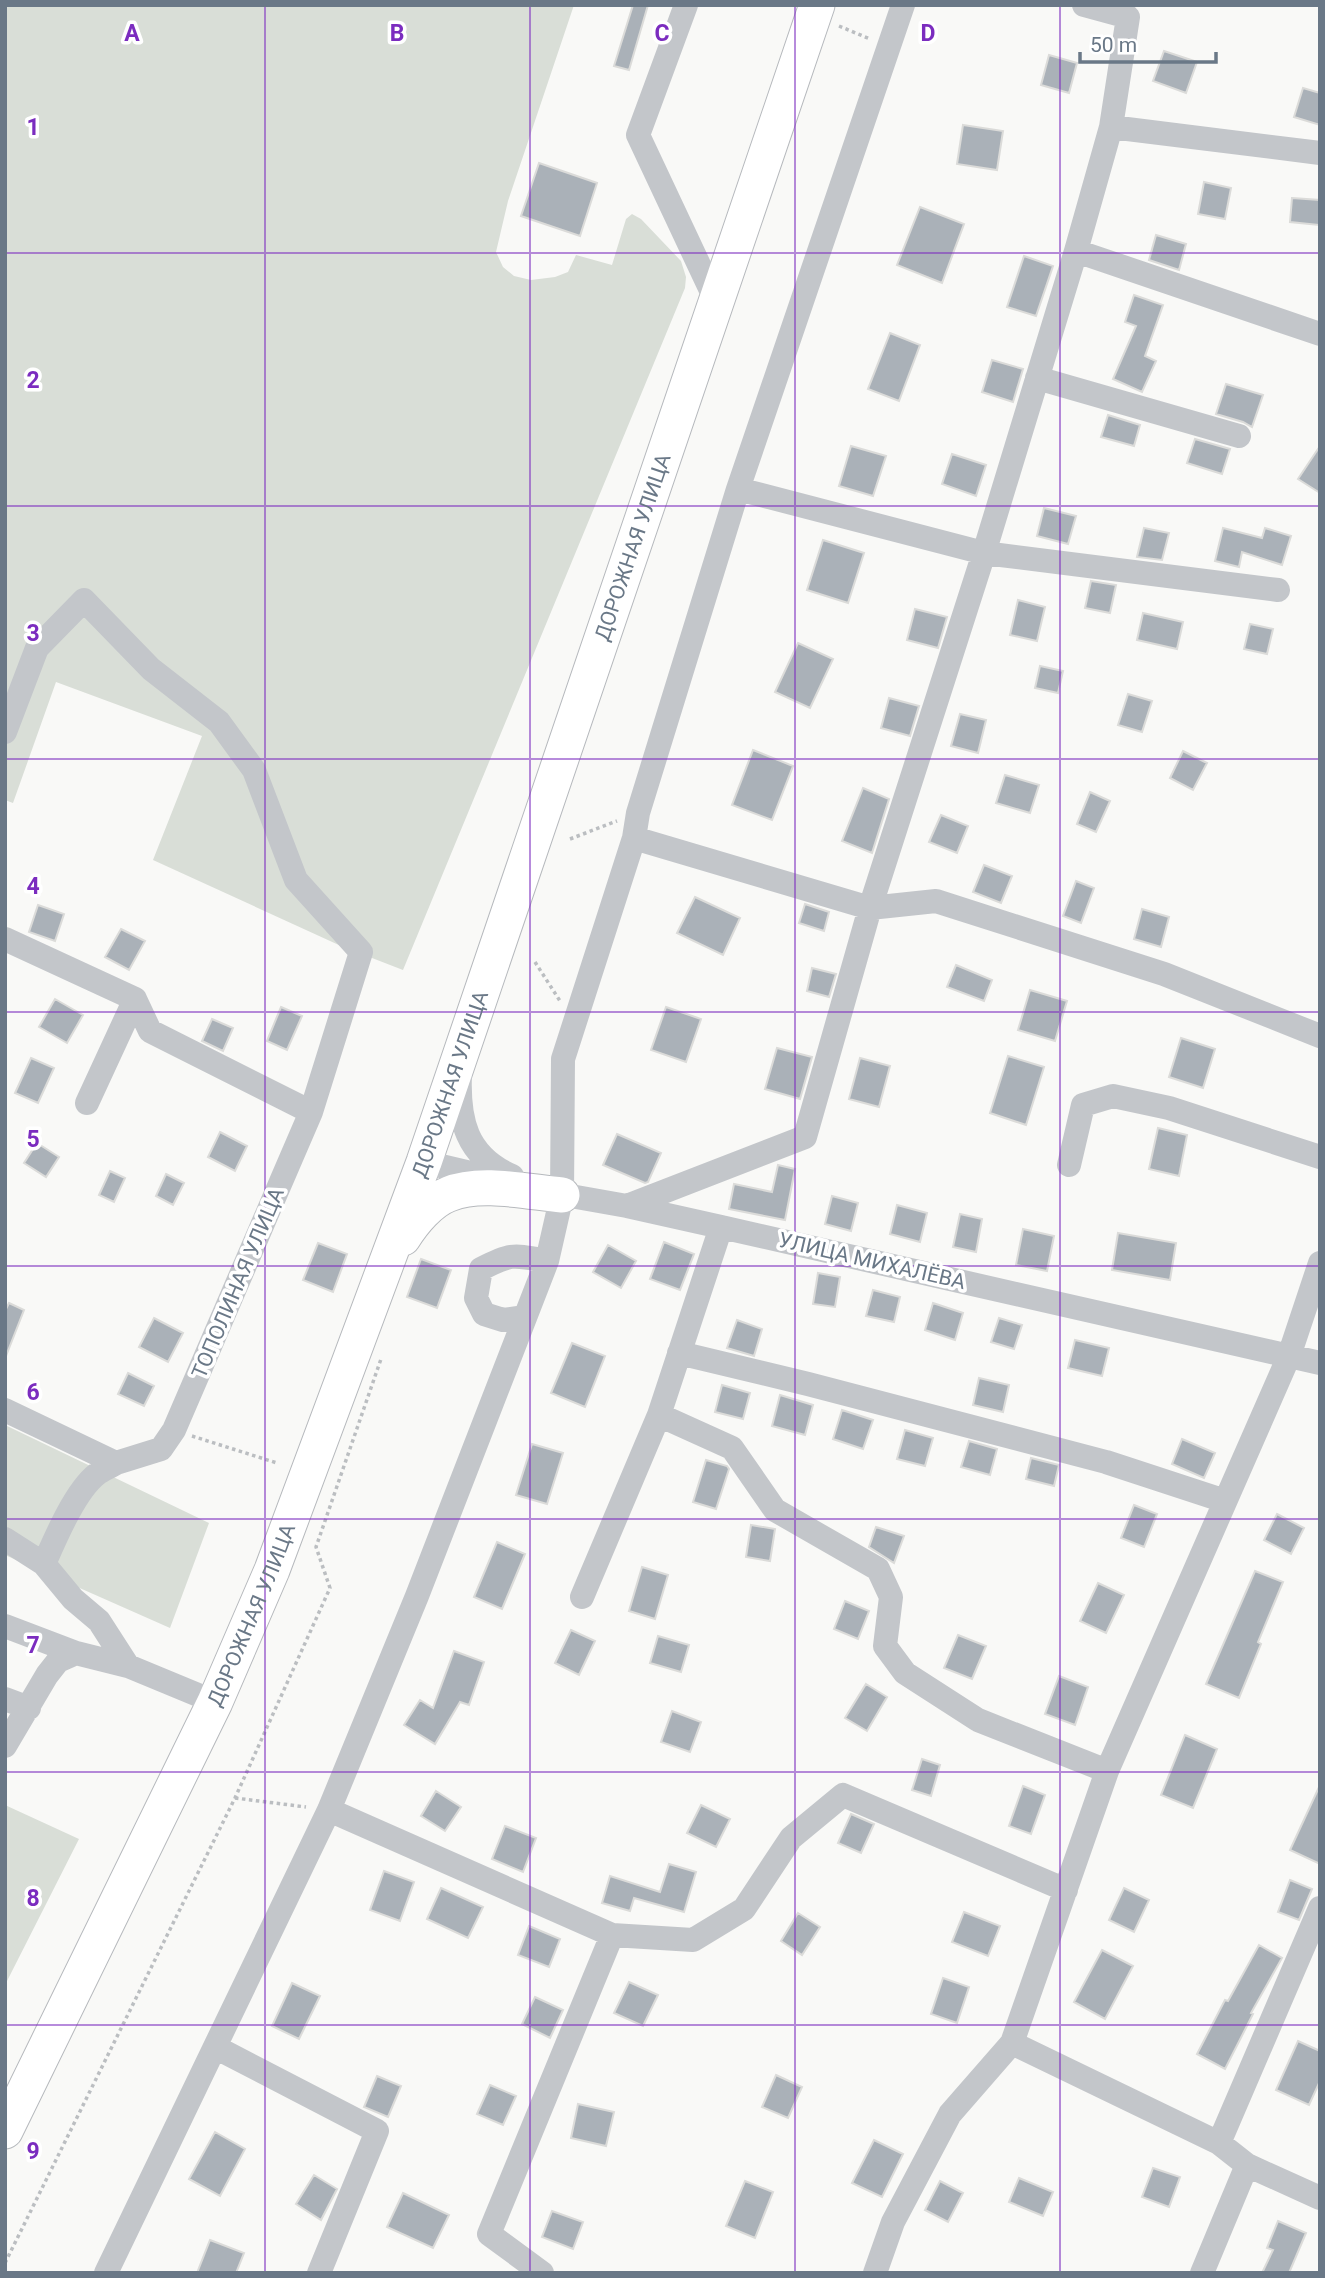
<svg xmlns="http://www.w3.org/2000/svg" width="1325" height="2278" font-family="Roboto,sans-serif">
  <rect width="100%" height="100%" fill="#f9f9f7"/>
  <path fill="#d9ded7" d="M5 5H574L508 201 496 252 503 267 514 276 531 280 555 277 568 272 576 255 612 265 626 219 632 214 641 219 681 261 686 277 685 288 403 970 341 946 153 860 202 736 56 682 13 803 5 800Z
    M5 1425 209 1523 170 1628 5 1555Z
    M5 1805 79 1839 5 1985Z"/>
  <path fill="#aab1b8" stroke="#dbdbd9" stroke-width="2" d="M633 5H648L629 70 614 66Z
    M1164 51 1197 62 1186 93 1153 81Z
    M1049 55 1077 63 1069 93 1041 85Z
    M1303 88 1320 93V125L1294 117Z
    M963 125 1003 131 997 170 957 164Z
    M539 163 597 183 580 236 521 216Z
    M1204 182 1231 188 1225 219 1198 214Z
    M1292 198 1320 200 1319 225 1290 222Z
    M920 207 964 224 942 283 897 265Z
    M1156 235 1186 244 1179 270 1149 260Z
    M1024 256 1053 266 1036 316 1007 307Z
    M1134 295 1163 305 1145 356 1156 361 1142 392 1113 379 1136 326 1125 322Z
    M890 333 920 345 899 401 868 389Z
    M992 360 1023 369 1013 402 982 392Z
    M1226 384 1263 395 1252 427 1243 422 1216 414Z
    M1108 415 1140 425 1134 446 1101 437Z
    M1195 439 1230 449 1222 474 1187 463Z
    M851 446 886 456 873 496 839 486Z
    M1320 446V493L1298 479Z
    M952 454 986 465 976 496 942 484Z
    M1044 508 1076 516 1068 544 1037 536Z
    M1144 528 1169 533 1162 560 1137 557Z
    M1223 528 1262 538 1265 528 1291 536 1282 565 1242 552 1239 567 1215 561Z
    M823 540 864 553 848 603 807 590Z
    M1091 581 1116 585 1110 613 1085 608Z
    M1018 600 1045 607 1037 641 1010 635Z
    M915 609 947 617 938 648 907 640Z
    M1143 613 1183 622 1177 649 1137 640Z
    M1250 624 1273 629 1267 654 1244 649Z
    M798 643 833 659 810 708 775 692Z
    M1040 666 1063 671 1058 693 1035 688Z
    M1128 694 1152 701 1142 732 1118 725Z
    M889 698 919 706 910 736 881 728Z
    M960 714 986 720 978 753 951 746Z
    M753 750 793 766 772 820 732 805Z
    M1183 751 1207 763 1193 790 1170 778Z
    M1005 775 1039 785 1030 813 996 803Z
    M863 788 889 799 872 853 842 841Z
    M1090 792 1110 801 1096 832 1077 824Z
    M941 815 968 826 957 853 929 842Z
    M984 865 1012 876 1001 903 973 892Z
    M1076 881 1094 888 1081 923 1063 916Z
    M695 897 740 918 723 955 677 933Z
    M805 904 829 912 824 931 799 923Z
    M38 905 64 914 55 941 29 932Z
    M1142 909 1169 917 1161 947 1134 939Z
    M121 929 145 941 129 970 105 957Z
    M956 965 992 980 984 1001 947 987Z
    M812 968 836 974 829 997 807 991Z
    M1030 990 1067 1001 1055 1041 1018 1030Z
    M55 999 83 1015 67 1043 39 1027Z
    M281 1007 302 1016 287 1050 267 1041Z
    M666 1007 701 1019 686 1062 651 1050Z
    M212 1019 233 1028 223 1051 202 1041Z
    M1181 1038 1215 1049 1203 1088 1169 1077Z
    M777 1048 812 1057 800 1099 765 1089Z
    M1008 1056 1044 1067 1026 1125 990 1113Z
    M31 1058 54 1068 38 1103 15 1093Z
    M860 1058 890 1066 879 1107 849 1099Z
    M1158 1128 1187 1135 1179 1176 1149 1169Z
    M220 1132 247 1146 235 1171 208 1157Z
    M617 1134 661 1153 648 1182 645 1183 603 1165Z
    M37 1143 59 1157 46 1177 24 1163Z
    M778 1165 795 1169 785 1220 729 1209 734 1184 772 1192Z
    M110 1171 125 1178 114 1202 99 1195Z
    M166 1174 184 1183 173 1205 156 1196Z
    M832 1196 858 1203 851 1231 825 1224Z
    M897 1205 927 1213 920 1242 890 1234Z
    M960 1214 982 1219 976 1252 953 1247Z
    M1023 1229 1054 1236 1047 1271 1016 1265Z
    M1118 1233 1176 1243 1170 1280 1112 1270Z
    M664 1242 694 1254 680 1290 650 1279Z
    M318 1243 347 1254 333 1292 303 1280Z
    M608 1245 636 1261 621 1288 593 1272Z
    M421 1259 451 1270 437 1308 407 1297Z
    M818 1273 840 1277 835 1307 813 1304Z
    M873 1290 900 1297 894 1322 866 1316Z
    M9 1303 24 1310 6 1356 5 1311Z
    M933 1303 963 1313 955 1340 925 1330Z
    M154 1318 183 1333 168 1362 139 1347Z
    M999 1318 1022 1325 1014 1349 991 1342Z
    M737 1320 762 1329 754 1356 727 1348Z
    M1075 1340 1109 1348 1102 1376 1068 1368Z
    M572 1343 605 1356 585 1407 551 1393Z
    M128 1373 154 1386 144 1406 118 1394Z
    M979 1378 1009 1385 1003 1412 973 1405Z
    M722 1385 750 1393 743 1419 715 1412Z
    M780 1395 813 1405 805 1435 772 1426Z
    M842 1410 873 1420 863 1449 833 1439Z
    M905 1430 933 1438 925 1466 897 1459Z
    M1182 1439 1215 1453 1204 1478 1172 1464Z
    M969 1441 997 1449 990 1475 961 1467Z
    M532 1444 563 1453 547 1504 516 1495Z
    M1031 1458 1059 1465 1054 1486 1026 1479Z
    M706 1460 727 1466 729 1469 716 1509 693 1502Z
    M1134 1505 1157 1514 1144 1547 1121 1538Z
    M1277 1514 1304 1528 1291 1554 1264 1540Z
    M751 1525 775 1529 770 1561 746 1557Z
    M876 1527 904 1536 894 1563 869 1547Z
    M497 1542 525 1554 502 1609 474 1597Z
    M642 1567 668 1575 655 1619 629 1611Z
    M1255 1571 1283 1582 1258 1642 1261 1644 1239 1698 1206 1684Z
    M1098 1583 1124 1595 1106 1633 1080 1621Z
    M845 1601 869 1611 858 1639 834 1629Z
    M571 1630 595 1641 579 1675 555 1663Z
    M958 1635 986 1646 972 1679 944 1668Z
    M658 1636 689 1645 681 1672 650 1663Z
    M454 1651 484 1662 469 1705 460 1702 435 1744 404 1725 420 1700 433 1708Z
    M1059 1676 1088 1687 1075 1725 1045 1714Z
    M866 1684 887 1697 867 1731 845 1718Z
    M672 1711 701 1722 690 1752 661 1742Z
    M1185 1735 1217 1749 1193 1808 1161 1795Z
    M922 1759 940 1765 931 1796 912 1790Z
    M1320 1785V1864L1290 1850Z
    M1023 1786 1045 1795 1031 1834 1009 1826Z
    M436 1791 461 1807 445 1831 421 1816Z
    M701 1805 730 1819 716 1847 687 1833Z
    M851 1814 874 1824 861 1853 838 1843Z
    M505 1826 536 1838 523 1872 492 1859Z
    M669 1864 696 1872 684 1912 634 1898 630 1911 602 1903 610 1876 660 1892Z
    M384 1871 414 1882 400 1921 370 1910Z
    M1290 1880 1312 1889 1299 1920 1278 1912Z
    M441 1888 483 1907 468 1938 427 1919Z
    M1124 1888 1149 1900 1134 1932 1109 1920Z
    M964 1912 1000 1926 988 1956 952 1942Z
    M798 1913 820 1927 802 1955 781 1941Z
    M529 1926 560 1939 549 1967 518 1955Z
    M1259 1945 1282 1958 1251 2013 1253 2014 1225 2069 1197 2054 1225 2000 1228 2001Z
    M1102 1950 1133 1966 1105 2019 1074 2002Z
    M943 1978 969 1987 957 2023 931 2014Z
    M629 1982 658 1995 643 2026 614 2013Z
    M292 1983 320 1996 299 2039 272 2026Z
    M535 1997 563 2010 550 2038 522 2024Z
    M1298 2041 1320 2051V2081L1309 2105 1276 2090Z
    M776 2075 802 2087 788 2118 762 2107Z
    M377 2076 401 2086 388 2117 364 2107Z
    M490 2085 516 2096 503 2125 477 2114Z
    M578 2104 614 2112 606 2146 571 2138Z
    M215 2132 245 2149 220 2196 189 2179Z
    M874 2140 903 2154 882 2197 852 2183Z
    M1153 2168 1180 2177 1169 2207 1142 2197Z
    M314 2175 337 2189 321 2220 296 2204Z
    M1019 2178 1053 2192 1043 2216 1009 2202Z
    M745 2181 773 2192 755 2238 726 2226Z
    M940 2181 963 2193 948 2222 925 2210Z
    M403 2193 449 2215 433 2248 387 2227Z
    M552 2211 583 2222 573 2249 542 2237Z
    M1278 2221 1306 2233 1289 2273H1262L1273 2250 1267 2248Z
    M210 2240 244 2253 236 2273H197Z"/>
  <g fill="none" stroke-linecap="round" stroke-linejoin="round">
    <defs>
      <g id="highway">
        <path d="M403 1238C413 1222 430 1201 449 1194 480 1181 528 1192 562 1195"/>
        <path id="s1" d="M5 2131 215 1702 272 1570 424 1162 817 5"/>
      </g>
    </defs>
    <use href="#highway" stroke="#b6b9bd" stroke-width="37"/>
    <path stroke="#bbbec1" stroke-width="3.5" stroke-dasharray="3.5 3.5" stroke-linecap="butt" d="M839 26 870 39
      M570 839 617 821
      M535 962 560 1001
      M192 1436 277 1463
      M235 1798 306 1807
      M5 2263 235 1798 330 1588 316 1547 381 1359"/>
    <path stroke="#c3c6ca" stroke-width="24" d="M686 5 638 135 716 301
      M1111 127 1320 153
      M1076 251 1320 334
      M1037 378 1239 436
      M738 489 984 553 1278 590
      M5 732 37 648 84 600 151 669 219 722 254 770 296 880 361 952 311 1112 174 1430 161 1449 116 1463 5 1410
      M634 838 870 908 936 901 1164 974 1320 1036
      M5 939 135 999 150 1031 311 1112
      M460 1074C458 1120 466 1156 512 1176
      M87 1103 135 999
      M424 1162 496 1179
      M1069 1165 1083 1105 1113 1096 1169 1108 1320 1157
      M548 1192 627 1206 721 1227 1320 1363
      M627 1206 805 1137 870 908 984 553 1076 251 1111 127 1128 17 1084 5
      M525 1317 503 1320 484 1314 476 1298 481 1269C512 1253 513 1255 547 1261
      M679 1353 808 1384 1106 1462 1225 1501
      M659 1415 732 1448 775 1510 878 1569 891 1597 885 1646 905 1673 978 1720 1107 1771
      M5 1539 44 1564 73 1599 99 1621 128 1666
      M44 1564C55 1539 75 1491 97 1474 102 1470 110 1467 116 1463
      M582 1597 659 1415 721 1227
      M5 1626 76 1653 128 1666 215 1702
      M5 1699 29 1708
      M5 1746 47 1675 58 1661 76 1653
      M329 1810 612 1935 489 2234 542 2273
      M612 1935 693 1940 744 1909 791 1838 843 1795 1066 1890
      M1012 2043 1219 2143 1247 2165 1320 2198
      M215 2047 377 2131 319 2273
      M1219 2143 1320 1908
      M106 2273 329 1810 417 1596 547 1261 562 1195 563 1059 634 838 638 813 738 489 903 5
      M875 2273 893 2222 950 2114 1012 2043 1107 1771 1289 1356 1320 1263
      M1202 2273 1247 2165"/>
    <use href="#highway" stroke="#fff" stroke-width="35"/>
  </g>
  <path fill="none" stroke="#7b2cbf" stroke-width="2" stroke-opacity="0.55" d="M265 5V2273M530 5V2273M795 5V2273M1060 5V2273M5 253H1320M5 506H1320M5 759H1320M5 1012H1320M5 1266H1320M5 1519H1320M5 1772H1320M5 2025H1320"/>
  <g text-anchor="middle" stroke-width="7" stroke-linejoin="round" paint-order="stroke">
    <g font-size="21" fill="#6a7887" stroke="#fff">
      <text dy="7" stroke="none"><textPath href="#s1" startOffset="1706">ДОРОЖНАЯ УЛИЦА</textPath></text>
      <text dy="7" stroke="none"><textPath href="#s1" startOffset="1139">ДОРОЖНАЯ УЛИЦА</textPath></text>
      <text transform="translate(872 1261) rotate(13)" y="7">УЛИЦА МИХАЛЁВА</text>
      <text transform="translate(238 1283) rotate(-67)" y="7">ТОПОЛИНАЯ УЛИЦА</text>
      <text dy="7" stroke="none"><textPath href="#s1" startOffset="572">ДОРОЖНАЯ УЛИЦА</textPath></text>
    </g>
  </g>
  <g font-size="23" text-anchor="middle" font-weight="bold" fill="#7b2cbf" stroke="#fff" stroke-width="7" stroke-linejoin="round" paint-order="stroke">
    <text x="132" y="41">A</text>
    <text x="397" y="41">B</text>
    <text x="662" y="41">C</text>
    <text x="928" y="41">D</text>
    <text x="33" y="135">1</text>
    <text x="33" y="388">2</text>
    <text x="33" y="641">3</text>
    <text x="33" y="894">4</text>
    <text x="33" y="1147">5</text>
    <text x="33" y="1400">6</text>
    <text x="33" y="1653">7</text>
    <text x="33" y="1906">8</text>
    <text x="33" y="2159">9</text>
  </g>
  <rect width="1325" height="2278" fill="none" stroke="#6a7887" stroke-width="14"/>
  <path d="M1080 52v10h136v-10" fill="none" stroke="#6a7887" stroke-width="3.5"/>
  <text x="1090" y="52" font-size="21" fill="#6a7887" stroke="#ffffff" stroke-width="5" paint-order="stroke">50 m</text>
</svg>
